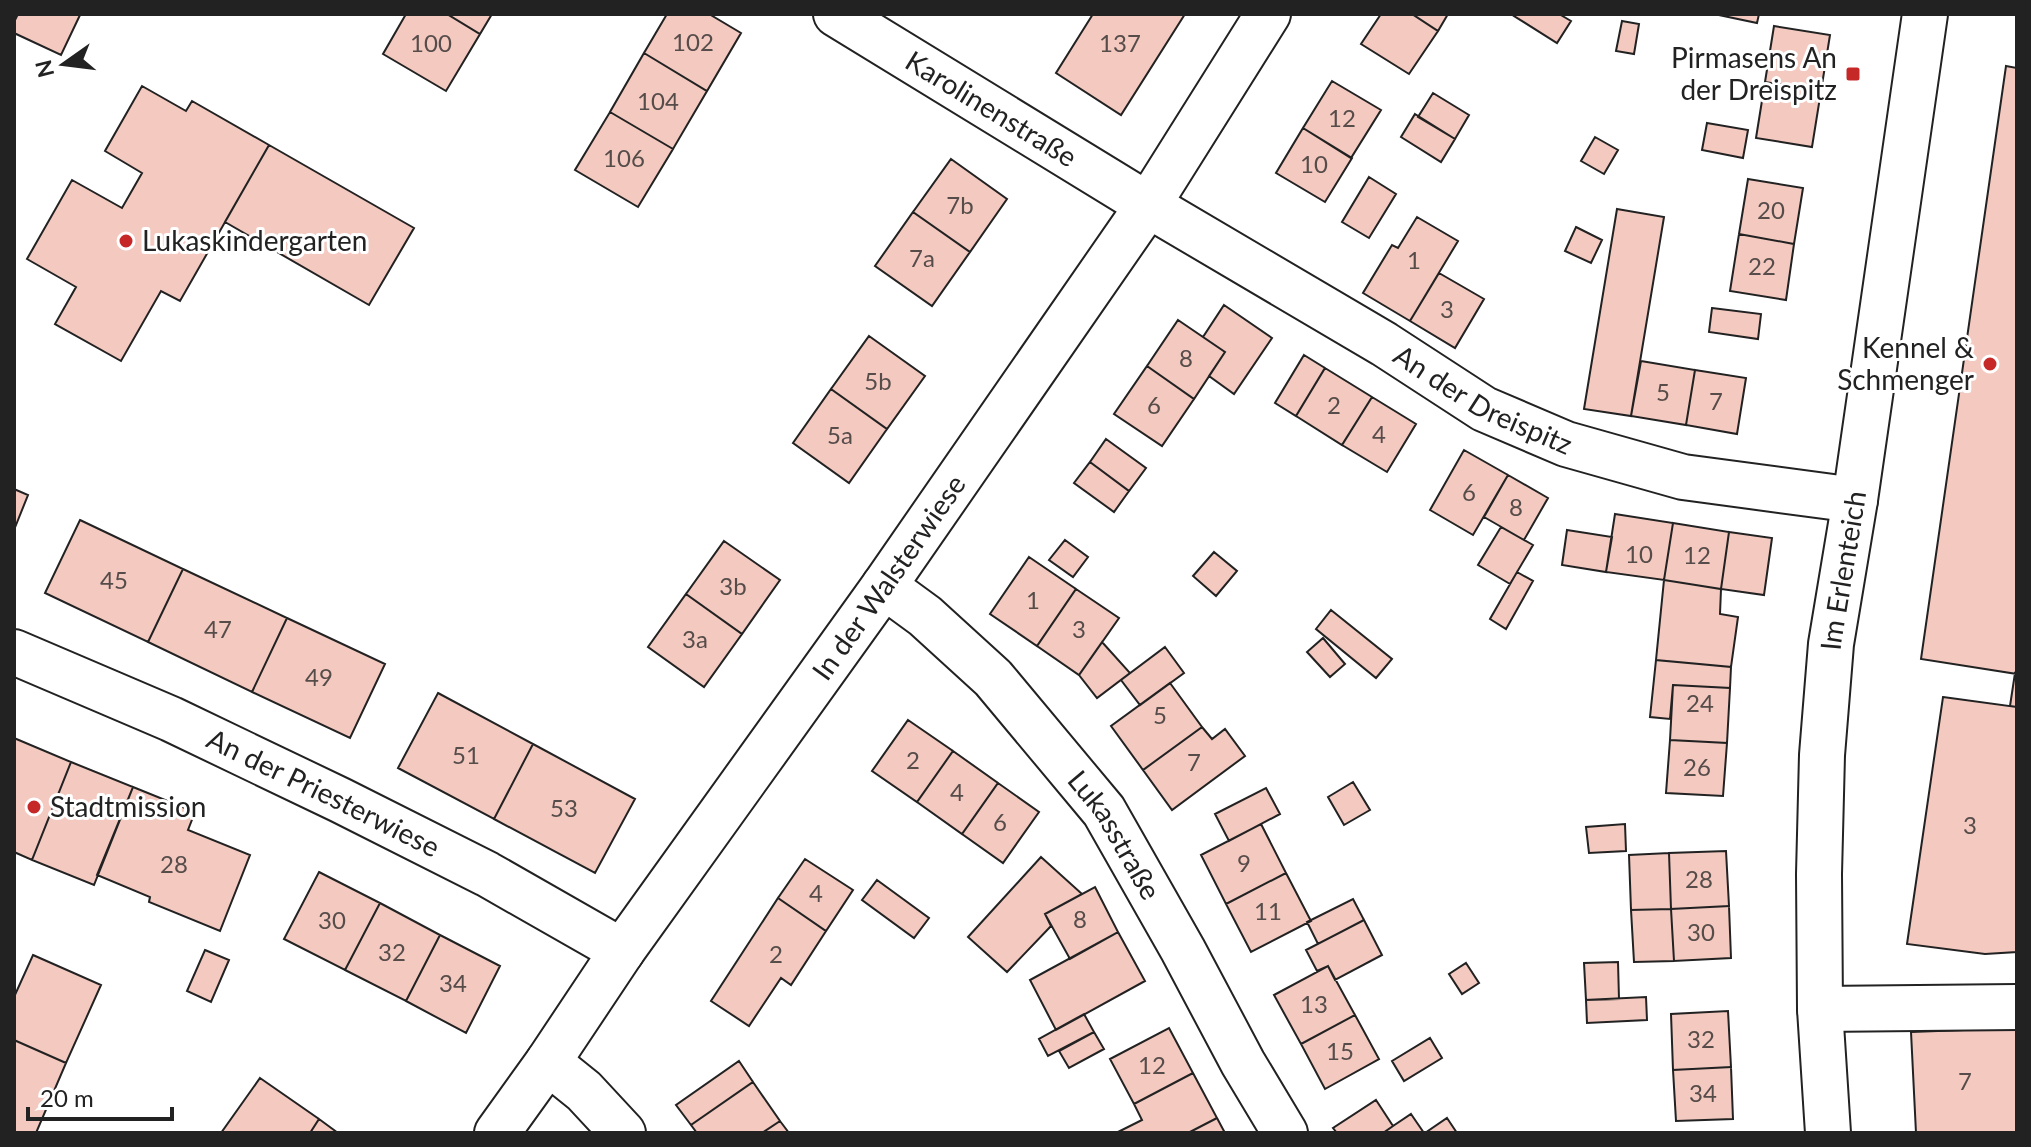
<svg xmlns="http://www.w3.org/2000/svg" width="2031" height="1147" font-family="Lato,sans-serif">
  <rect width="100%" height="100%" fill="#fff"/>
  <path fill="#f3c9c0" stroke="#222" stroke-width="2" d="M18 14H77L80 15 61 55 14 33V22Z
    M406 14H447L480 34 446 91 383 54Z
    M447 14H492L480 34Z
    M667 14H709L741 33 707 91 644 53Z
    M1093 14H1185L1121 115 1056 73Z
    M1381 14H1412L1438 31 1409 74 1361 44Z
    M1412 14H1448L1438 31Z
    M1516 14H1559L1571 21 1557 43 1514 16Z
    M1714 14H1759L1757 23Z
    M1622 21 1639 24 1634 54 1616 51Z
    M1774 26 1830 35 1821 91 1765 82Z
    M644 53 707 91 673 149 610 112Z
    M2006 66 2017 68V674L1921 659Z
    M1332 81 1381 110 1351 158 1303 128Z
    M1765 82 1821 91 1812 147 1756 138Z
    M142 86 186 111 192 101 269 145 180 301 161 291 121 361 55 324 76 287 27 259 72 180 122 208 142 173 105 151Z
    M1433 93 1469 115 1455 139 1418 117Z
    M610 112 673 149 638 207 575 170Z
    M1415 114 1455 139 1441 162 1401 137Z
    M1707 123 1748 130 1743 158 1702 150Z
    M1303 128 1352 158 1325 202 1276 173Z
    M1595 137 1618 150 1604 174 1581 161Z
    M269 145 414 228 369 305 225 222Z
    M951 159 1007 199 970 252 913 212Z
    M1369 177 1396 194 1369 238 1342 222Z
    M1748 179 1803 188 1794 244 1739 234Z
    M1617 209 1664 217 1631 416 1584 409Z
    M913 212 970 252 932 306 875 266Z
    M1417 217 1458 241 1410 321 1363 293 1392 245 1398 248Z
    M1576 227 1602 240 1591 263 1565 251Z
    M1739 234 1794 244 1786 300 1730 291Z
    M1439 273 1484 299 1455 348 1410 321Z
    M1224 305 1272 338 1234 394 1209 376 1225 352 1203 337Z
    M1712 308 1761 314 1758 339 1709 332Z
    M1178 320 1225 352 1194 399 1147 366Z
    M869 336 925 376 887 429 831 389Z
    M1304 355 1325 368 1296 416 1275 403Z
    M1641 361 1695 370 1686 425 1631 416Z
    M1147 366 1194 399 1162 446 1114 414Z
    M1325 368 1372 397 1342 445 1296 416Z
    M1695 370 1746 378 1737 434 1686 425Z
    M831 389 887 429 849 483 793 443Z
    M1372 397 1416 424 1387 472 1342 445Z
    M1106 439 1146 468 1129 491 1090 462Z
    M1464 450 1508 475 1473 535 1430 510Z
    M1090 462 1129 491 1114 512 1074 483Z
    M1508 475 1548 498 1524 540 1484 517Z
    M14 489 28 495 14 530Z
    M1615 514 1673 523 1664 580 1606 572Z
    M80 520 183 569 148 642 45 593Z
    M1673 523 1729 532 1721 589 1664 580Z
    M1501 527 1533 545 1510 584 1478 565Z
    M1567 530 1612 537 1606 572 1562 565Z
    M1729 532 1772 538 1764 595 1721 589Z
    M1065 540 1088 557 1073 577 1049 560Z
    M724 541 780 580 742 634 686 594Z
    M1214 552 1237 571 1216 596 1193 576Z
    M1029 557 1076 589 1037 646 990 614Z
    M183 569 287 618 252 692 148 642Z
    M1517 572 1533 581 1506 629 1490 619Z
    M1664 580 1721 589 1720 614 1738 617 1731 667 1656 660Z
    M1076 589 1119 618 1079 675 1037 646Z
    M686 594 742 634 704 687 648 647Z
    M1331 610 1392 659 1376 678 1316 629Z
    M287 618 385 664 350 738 252 692Z
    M1323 638 1345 664 1330 677 1307 652Z
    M1102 642 1130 673 1097 698 1079 675Z
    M1165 647 1184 673 1140 705 1121 680Z
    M1656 660 1731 667 1730 688 1673 685 1670 719 1650 717Z
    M2015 673 2017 674V707L2010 706Z
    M1170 683 1202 727 1143 770 1111 726Z
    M1673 685 1730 688 1727 743 1670 740Z
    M438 693 533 744 494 819 398 768Z
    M1943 697 2017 707V952L1985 954 1907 944Z
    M908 720 953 751 917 802 872 771Z
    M1202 727 1212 739 1225 729 1245 756 1172 810 1143 770Z
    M14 738 71 762 32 860 14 852Z
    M1670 740 1727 743 1723 796 1666 793Z
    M533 744 635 799 595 873 494 819Z
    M953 751 998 783 962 834 917 802Z
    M71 762 133 787 94 885 32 860Z
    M1353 782 1370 810 1344 825 1328 797Z
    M998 783 1039 812 1003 863 962 834Z
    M133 787 195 812 188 830 250 855 220 931 149 902 150 897 97 875Z
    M1266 788 1280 814 1229 841 1215 814Z
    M1261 824 1286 873 1226 904 1201 855Z
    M1625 824 1626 851 1589 853 1586 827Z
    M1726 851 1729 906 1671 909 1669 853Z
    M1669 853 1671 909 1631 910 1629 855Z
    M1041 857 1082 894 1045 914 1051 926 1007 972 968 937Z
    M805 859 853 890 826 931 778 898Z
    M319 872 380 903 345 970 284 939Z
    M1286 873 1311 921 1251 952 1226 904Z
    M877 880 929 918 914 938 862 900Z
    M1095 887 1118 932 1070 959 1045 914Z
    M778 898 826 931 791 985 781 978 749 1026 711 1001Z
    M1353 899 1364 920 1318 944 1307 922Z
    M380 903 440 935 406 1001 345 970Z
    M1729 906 1731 958 1674 961 1671 909Z
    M1671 909 1674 961 1634 962 1631 910Z
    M1364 920 1382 955 1335 980 1328 966 1317 971 1306 950Z
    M1118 932 1145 981 1056 1030 1030 980Z
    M440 935 500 966 466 1033 406 1001Z
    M205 950 229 960 211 1002 187 991Z
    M33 955 101 985 66 1063 14 1040V997Z
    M1618 962 1619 999 1586 1000 1584 963Z
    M1466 963 1479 983 1462 994 1449 974Z
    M1328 966 1355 1015 1301 1044 1274 995Z
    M1646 997 1647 1020 1587 1023 1586 1000Z
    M1728 1011 1731 1067 1673 1070 1671 1014Z
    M1084 1014 1094 1032 1048 1056 1039 1039Z
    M1355 1015 1379 1059 1325 1089 1301 1044Z
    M1169 1028 1193 1073 1134 1104 1110 1059Z
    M2017 1028V1133H1916L1911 1032Z
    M1094 1032 1104 1049 1069 1068 1059 1051Z
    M1430 1038 1442 1058 1404 1081 1392 1061Z
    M14 1040 66 1063 36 1133H14Z
    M739 1061 753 1082 691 1125 676 1105Z
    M1731 1067 1733 1119 1676 1121 1673 1070Z
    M1193 1073 1217 1118 1188 1133H1116L1142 1120 1134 1104Z
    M260 1078 319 1119 310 1133H221Z
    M753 1082 780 1121 762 1133H697L691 1125Z
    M1376 1100 1393 1126 1383 1133H1337L1333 1128Z
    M1411 1114 1424 1133H1383L1393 1126Z
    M1217 1118 1225 1133H1188Z
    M1447 1118 1457 1133H1425Z
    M319 1119 338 1133H310Z
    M780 1121 789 1133H762Z"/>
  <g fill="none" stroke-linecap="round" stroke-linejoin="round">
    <defs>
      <g id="minor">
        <path id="s1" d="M836 14 1148 205 1384 344 1484 409 1566 444 1683 477 1855 500"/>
        <path id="s2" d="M884 586 925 616 993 678 1104 811 1183 950 1243 1063 1285 1133"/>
        <path id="s3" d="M14 652 171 719 340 800 487 874 622 951"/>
        <path d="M1820 1009 2017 1007"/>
        <path d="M548 1062 584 1091 623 1133"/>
        <path id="s4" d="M497 1133 548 1062 622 951 884 586 1148 205 1268 14"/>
        <path id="s5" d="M1828 1133 1820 1009 1819 874 1822 755 1831 644 1855 500 1925 14"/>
      </g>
    </defs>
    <use href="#minor" stroke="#222" stroke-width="48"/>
    <use href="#minor" stroke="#fff" stroke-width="44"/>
  </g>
  <g fill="#c62828" stroke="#fff" stroke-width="3">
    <rect x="1845" y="66" width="16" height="16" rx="4"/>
    <circle cx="126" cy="241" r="8"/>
    <circle cx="1990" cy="364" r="8"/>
    <circle cx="34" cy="807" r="8"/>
  </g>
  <g text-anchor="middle" stroke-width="6" stroke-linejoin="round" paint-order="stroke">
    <g font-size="24" fill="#564c4a">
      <text x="693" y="51">102</text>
      <text x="431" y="52">100</text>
      <text x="1120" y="52">137</text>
      <text x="658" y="110">104</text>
      <text x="1342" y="127">12</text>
      <text x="624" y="167">106</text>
      <text x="1314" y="173">10</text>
      <text x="960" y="214">7b</text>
      <text x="1771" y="219">20</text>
      <text x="922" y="267">7a</text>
      <text x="1414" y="269">1</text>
      <text x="1762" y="275">22</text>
      <text x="1447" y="318">3</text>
      <text x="1186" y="367">8</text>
      <text x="878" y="390">5b</text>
      <text x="1663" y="401">5</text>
      <text x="1716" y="410">7</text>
      <text x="1154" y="414">6</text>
      <text x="1334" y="414">2</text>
      <text x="1379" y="443">4</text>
      <text x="840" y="444">5a</text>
      <text x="1469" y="501">6</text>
      <text x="1516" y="516">8</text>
      <text x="1639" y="563">10</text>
      <text x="1697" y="564">12</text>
      <text x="114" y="589">45</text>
      <text x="733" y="595">3b</text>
      <text x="1033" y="609">1</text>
      <text x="218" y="638">47</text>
      <text x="1079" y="638">3</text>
      <text x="695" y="648">3a</text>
      <text x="319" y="686">49</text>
      <text x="1700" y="712">24</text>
      <text x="1160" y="724">5</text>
      <text x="466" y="764">51</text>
      <text x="913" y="769">2</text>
      <text x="1194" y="771">7</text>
      <text x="1697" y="776">26</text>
      <text x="957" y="801">4</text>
      <text x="564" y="817">53</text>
      <text x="1000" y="831">6</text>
      <text x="1970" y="834">3</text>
      <text x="1244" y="872">9</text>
      <text x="174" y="873">28</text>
      <text x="1699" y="888">28</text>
      <text x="816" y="902">4</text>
      <text x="1268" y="920">11</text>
      <text x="1080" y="928">8</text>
      <text x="332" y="929">30</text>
      <text x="1701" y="941">30</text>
      <text x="392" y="961">32</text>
      <text x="776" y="963">2</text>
      <text x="453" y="992">34</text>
      <text x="1314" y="1013">13</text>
      <text x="1701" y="1048">32</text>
      <text x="1340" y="1060">15</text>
      <text x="1152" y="1074">12</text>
      <text x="1965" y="1090">7</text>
      <text x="1703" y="1102">34</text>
    </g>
    <g font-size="28" fill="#222" stroke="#fff" text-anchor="end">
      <text x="1837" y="68">Pirmasens An<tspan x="1837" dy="32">der Dreispitz</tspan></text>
      <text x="142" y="251" text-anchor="start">Lukaskindergarten</text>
      <text x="1974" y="358">Kennel &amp;<tspan x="1974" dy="32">Schmenger</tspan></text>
      <text x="50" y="817" text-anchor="start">Stadtmission</text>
    </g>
    <g font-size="28" fill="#222" stroke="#fff">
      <text dy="10" stroke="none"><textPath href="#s1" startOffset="182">Karolinenstraße</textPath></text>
      <text dy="10" stroke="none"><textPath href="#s1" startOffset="754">An der Dreispitz</textPath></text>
      <text dy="10" stroke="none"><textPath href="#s5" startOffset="564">Im Erlenteich</textPath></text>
      <text dy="10" stroke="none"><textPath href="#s4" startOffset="680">In der Walsterwiese</textPath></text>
      <text dy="10" stroke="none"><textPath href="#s3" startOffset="340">An der Priesterwiese</textPath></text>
      <text dy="10" stroke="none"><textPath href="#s2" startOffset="342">Lukasstraße</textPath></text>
    </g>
  </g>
  <rect width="2031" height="1147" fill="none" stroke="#222222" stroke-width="32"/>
  <g transform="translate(64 64) rotate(256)" stroke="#ffffff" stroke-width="6" paint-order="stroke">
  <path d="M0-6L14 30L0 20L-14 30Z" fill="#222222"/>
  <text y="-12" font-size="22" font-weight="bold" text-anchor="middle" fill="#222222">N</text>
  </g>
  <path d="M28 1107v12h144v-12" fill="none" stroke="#222222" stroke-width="4"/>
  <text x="40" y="1107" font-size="24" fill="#222222" stroke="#ffffff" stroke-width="6" paint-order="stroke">20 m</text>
</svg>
